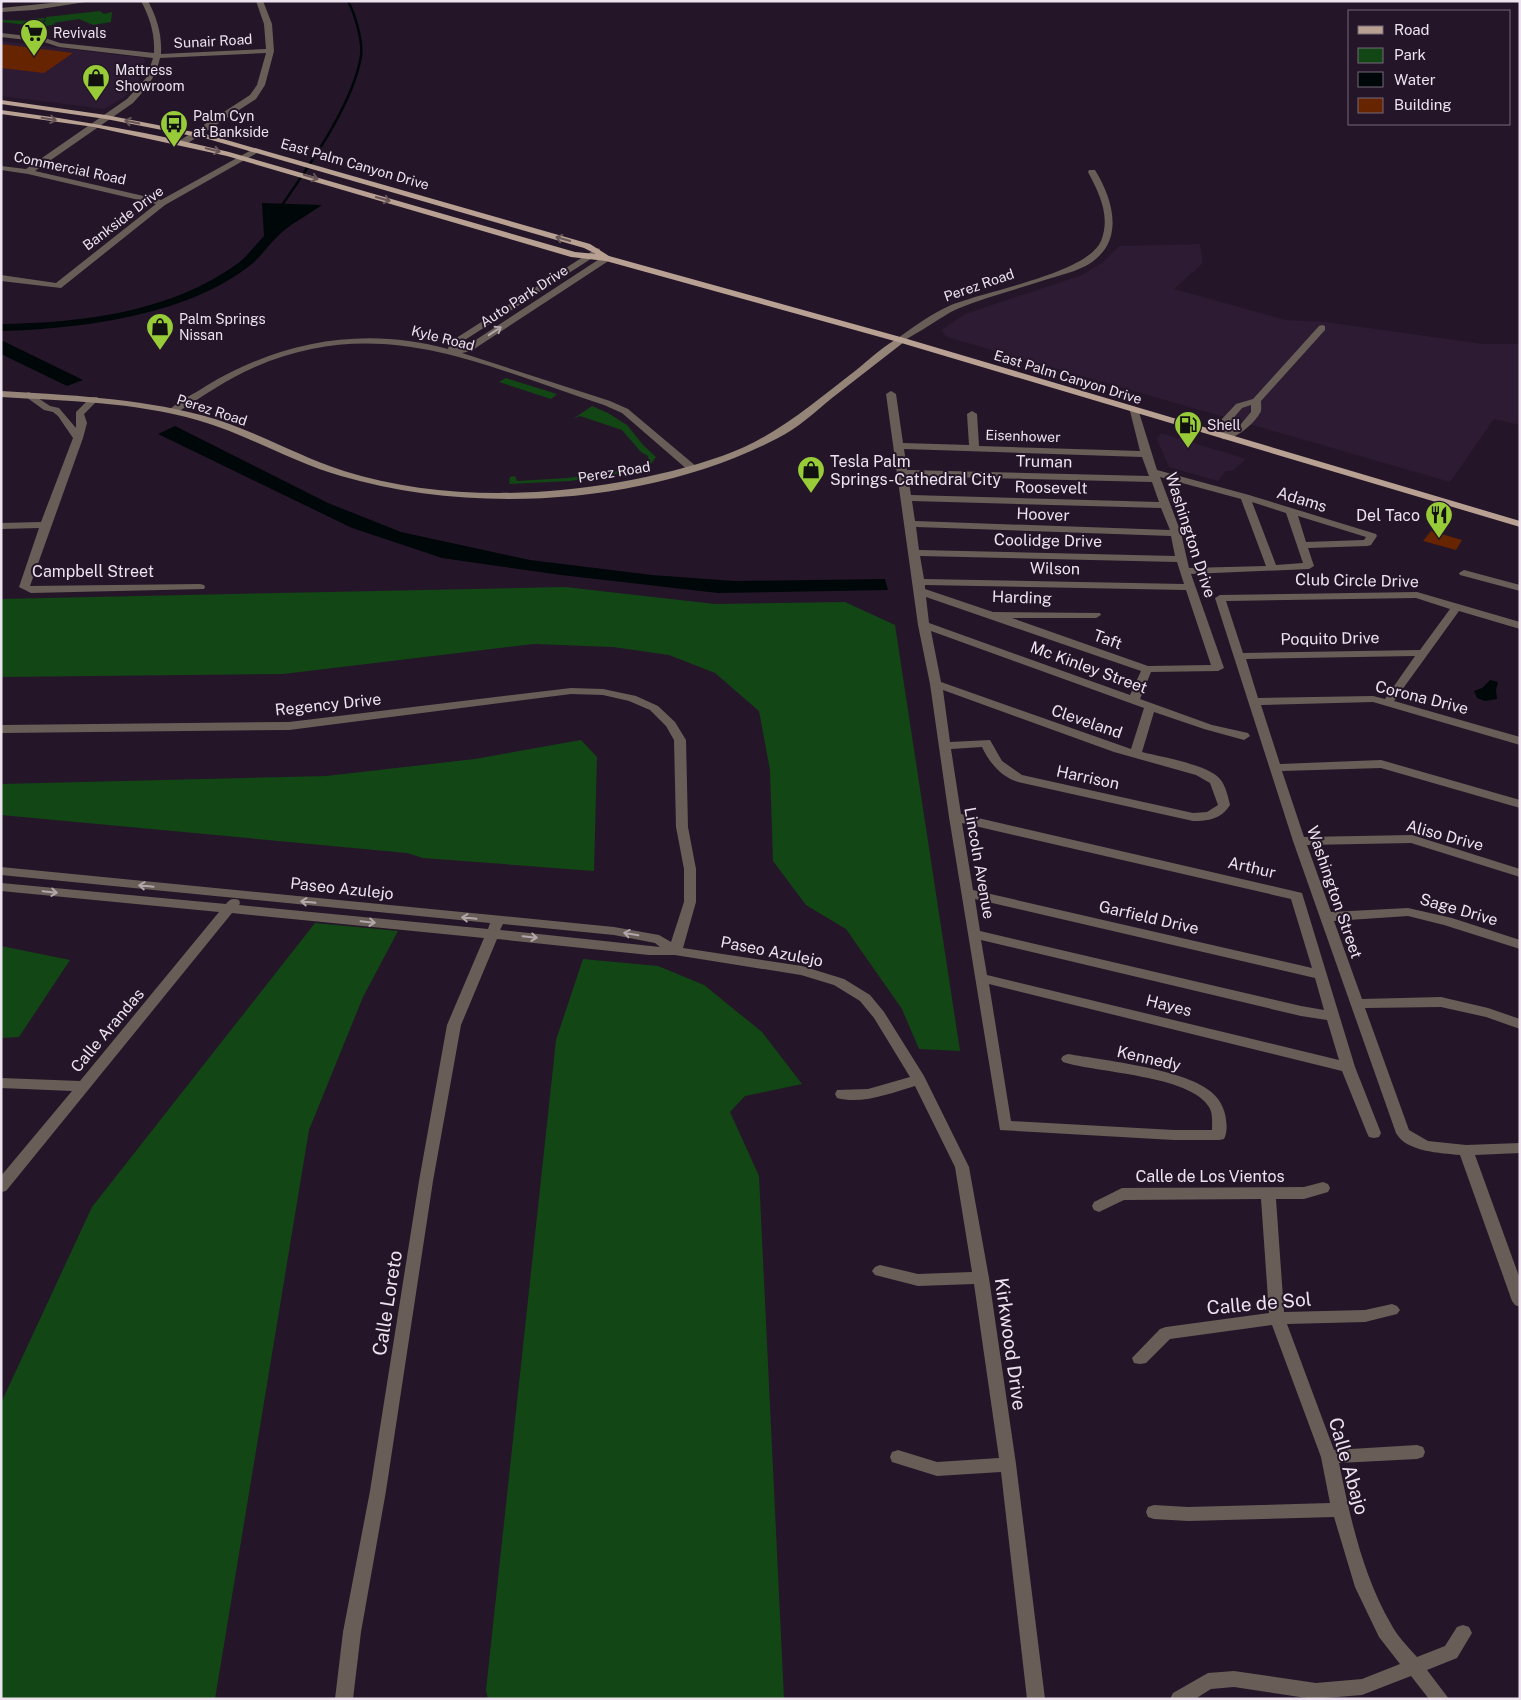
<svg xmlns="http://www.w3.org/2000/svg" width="1521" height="1700" font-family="'Public Sans',sans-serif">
  <rect width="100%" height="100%" fill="#241628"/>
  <path fill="#2d1b33" d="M1 41 145 58 144 65 137 84 124 97 104 109 1 96Z
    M1200 244 1203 263 1174 289 1285 320 1325 322 1483 344H1520V425L1494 419 1450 482 947 337 941 330 965 314 1082 275 1103 262 1119 246Z
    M1161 433 1246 459 1232 471H1226L1218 481 1169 467 1157 439Z"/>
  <path fill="#124615" d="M100 11 104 14 112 12 111 22 93 25 79 19 53 23 56 24 43 27 1 22 2 20 39 21 29 19 45 18 43 22H45L46 17Z
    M506 378 557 394 551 399 499 382Z
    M592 406 608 413 627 425 643 445 656 457 648 468 640 470V468L649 462 648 456 641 452 622 430 580 416 573 419Z
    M631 469 635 471 570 481 509 484 510 477 515 476 517 481 568 478Z
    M565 587 715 604 845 602 895 625 960 1051 919 1049 902 1009 846 929 806 905 773 861 770 770 759 711 715 673 669 655 613 647 534 644 283 674 1 677V599Z
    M581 740 597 757 594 871 423 858 407 853 1 815V784L326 776 475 759Z
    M315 923 398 931 363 997 309 1130 215 1699H1V1403L92 1207Z
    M1 946 70 960 19 1037 1 1038Z
    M583 959 658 966 704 985 762 1032 802 1084 745 1096 730 1112 759 1176 784 1699H488L486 1690 556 1040Z"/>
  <path fill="#000709" d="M262 203 322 205C308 215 288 225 276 238 264 250 260 259 244 270 181 316 78 329 1 331V324C81 323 171 312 237 264 247 257 255 245 264 236Z
    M1 340 83 380 67 386 1 354Z
    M175 426 328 503 401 532 530 560 652 575 734 581 885 579 888 590 718 593 561 575 442 558 352 528 158 434Z
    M1490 680 1498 682 1496 690 1497 699 1485 701 1477 698 1474 691 1482 688Z"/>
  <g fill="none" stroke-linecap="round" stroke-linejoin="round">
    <path stroke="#000709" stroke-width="2.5" d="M280 208C308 167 353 105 361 56 363 41 355 14 348 1"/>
  </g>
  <path fill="#672400" d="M1 44 73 53 44 73 1 68Z
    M1431 531 1462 540 1456 550 1423 541Z"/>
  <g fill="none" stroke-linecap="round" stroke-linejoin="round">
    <path fill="#695e57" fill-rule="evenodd" d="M71 1H92L34 10 1 12V8Z
      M141 1H148C157 18 162 34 161 54L266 49 264 24 256 1H263L272 24 274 51 265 85 256 99 185 145H179V141L250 95 257 85 266 53 160 58C156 77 146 89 133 103L35 171 161 200 255 148 262 150 165 205 61 288 1 281V275L56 283 156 204 28 174 1 170V166L26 169 127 99 147 77 153 58 59 47 44 42 1 37V33L45 38 60 43 154 53C155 34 150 18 141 1Z
      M1089 170H1095C1111 196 1124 234 1097 258 1084 270 1064 274 1048 279 1018 289 986 297 957 309 945 314 905 343 898 342V338C915 326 931 314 949 306 983 291 1087 274 1101 241 1111 216 1099 193 1088 172Z
      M597 248 600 249V253L457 345V348L465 347 604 256H610V260L471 351 462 353 610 401 628 409 697 467V471H689L622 413 604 405C483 366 382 312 255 367 227 379 202 397 176 413H170L168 411C178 401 194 394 206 386 280 341 364 326 448 349L450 342Z
      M1322 325 1325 326V330L1261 401C1261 405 1262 410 1260 413 1254 424 1234 441 1222 439V419L1236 404 1253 399 1319 326ZM1251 405V412L1241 424 1230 430V422L1242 408Z
      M891 391 896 394 903 443 969 445 967 414 972 411 977 414 979 446 1140 451 1130 411 1132 409H1138L1157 470 1249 495 1376 534 1377 536 1371 545 1367 546 1308 548 1314 566 1309 569 1191 574 1224 668 1218 671 1151 672 1140 699 1212 725 1248 733 1250 736 1244 740 1204 729 1154 712 1142 752C1161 757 1207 764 1220 779 1226 786 1228 797 1230 805 1221 819 1209 821 1193 821L1018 782C1001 777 989 762 982 747L951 749 961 814 1302 893 1355 1067 1381 1133 1379 1137 1374 1138 1369 1137 1367 1133 1342 1071 989 984 1011 1121 1174 1130H1212C1212 1122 1213 1113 1209 1107 1190 1075 1097 1073 1063 1062L1061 1059 1063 1056 1068 1054C1103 1060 1183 1069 1210 1091 1219 1098 1225 1108 1226 1120 1227 1126 1227 1133 1224 1139L1219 1140H1174L1000 1130 949 817 930 684 918 625 886 394ZM904 449 1142 457 1149 476 907 470ZM908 476 1152 482 1159 502 911 495ZM1160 477 1241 499 1266 566 1189 568 1181 533ZM912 501 1161 508 1170 530 915 521ZM1252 502 1286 513 1303 563 1276 565ZM1298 516 1366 537 1364 540 1306 542ZM916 527 1171 536 1175 556 919 550ZM920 556 1177 562 1184 584 924 579ZM925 585 1186 590 1211 665 1148 666 1012 618H1096L1101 615 1100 613 993 612 925 589ZM926 597 1141 671 1130 695 929 623ZM931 631 1144 708 1131 749 941 682ZM943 690 1114 752 1196 775 1210 783 1218 805 1207 812 1193 813 1022 775 1002 761 990 740 950 742ZM962 823 1291 899 1312 968 973 890ZM975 899 1315 978 1324 1010 1301 1006 980 931ZM981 940 1301 1016 1327 1020 1339 1060 987 975Z
      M29 392 50 406 59 408 76 428V412L91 397H97L99 399 84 414 87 423 83 438 30 586 200 584 204 585 205 587 204 589 31 593 19 587 39 528 1 529V523L41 522 73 438 58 416 53 412 44 410 26 397V393Z
      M1464 570 1520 585V591L1460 575 1459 573Z
      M1417 592 1520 622V629L1459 611 1394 701 1520 737V745L1373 702 1261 705 1280 764 1381 760 1520 800V808L1381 768 1282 771 1304 837 1412 835 1520 869V877L1411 843 1307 845 1331 912 1408 908 1452 918 1520 940V949L1444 925 1408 916 1334 921 1362 999 1441 997 1488 1008 1520 1019V1029L1486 1017 1441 1007 1365 1008 1409 1130 1428 1141 1466 1145 1520 1143V1153L1475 1155 1520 1279V1307L1515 1305 1512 1301 1460 1155C1441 1153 1406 1152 1396 1133L1293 841 1215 598 1220 595ZM1416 598 1450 609 1420 650 1243 653 1226 601ZM1415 656 1385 699 1373 696 1258 698 1246 659Z
      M571 688 603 689 636 696 658 706 675 722 686 740 688 827 696 869V902L683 948 802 966 844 979 870 995 884 1012 924 1076 969 1167 989 1278 1016 1464 1045 1699H1027L1001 1472 937 1476 892 1462 890 1457 892 1452 898 1450 937 1462 999 1458 974 1284 918 1286 875 1275 872 1271 875 1267 880 1265 918 1274 972 1272 955 1167 915 1086C891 1093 862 1105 837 1098L835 1094 837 1090 868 1089 910 1077 874 1018 860 1001 834 985 801 975 675 955H649L497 939 461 1025 433 1181 386 1491 361 1632 353 1699H335L343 1632 370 1491 419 1181 447 1025 484 938 232 913 6 1191 1 1192V1176L72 1091 1 1088V1078L80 1081 219 912 1 891V883L226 904C230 899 232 898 239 900L240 903 239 905 488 929 490 923 1 875V867L614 927 659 935 671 942 684 902V869L676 827 674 740 666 726 650 710 629 701 603 695 571 694 289 730 1 733V725L289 722ZM503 924 614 935 655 943 660 947 500 930Z
      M1323 1182 1328 1184 1330 1188 1328 1192 1304 1199H1276L1284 1312 1365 1310 1392 1304 1397 1306 1400 1310 1397 1314 1365 1322 1287 1324 1334 1450 1417 1445 1423 1447 1425 1452 1423 1457 1417 1459 1339 1463C1350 1517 1363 1576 1391 1624 1397 1636 1408 1647 1417 1657L1445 1646 1457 1627 1463 1625 1469 1627 1472 1633 1457 1658 1427 1670 1449 1699H1429L1411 1676 1362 1695 1313 1699 1234 1687 1211 1689 1195 1699H1170L1173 1693 1208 1673 1234 1671 1316 1683 1362 1679 1400 1664 1379 1637 1355 1587 1334 1517 1188 1521 1154 1519 1148 1517 1146 1512 1148 1507 1154 1505 1188 1507 1330 1503 1321 1457 1272 1325 1170 1339 1146 1363 1140 1364 1134 1363 1132 1358 1160 1329 1166 1327 1269 1313 1261 1199 1124 1200 1099 1212 1094 1210 1092 1206 1094 1202 1122 1188 1304 1187Z"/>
    <path fill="#958478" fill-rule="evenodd" d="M901 337 906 340 904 342C880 361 856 379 832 398 815 412 798 428 778 438 651 504 477 516 341 476 291 462 247 434 197 420 134 402 67 401 1 397V391C68 395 136 398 201 415 251 428 295 455 344 471 460 508 609 495 722 456 774 438 812 404 855 371 869 360 885 344 901 337Z"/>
    <path fill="#b8a192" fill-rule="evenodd" d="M1 100 106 115 209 135 590 244 609 256 904 338 1520 521V527L898 342 606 261 571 257 227 156 94 127 1 114V110C78 120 154 133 229 152L575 252 596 254 584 248 208 139 106 119 1 104Z"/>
  </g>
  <defs><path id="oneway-shaft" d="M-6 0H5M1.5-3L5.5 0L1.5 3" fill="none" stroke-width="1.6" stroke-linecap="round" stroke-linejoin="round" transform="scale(1.25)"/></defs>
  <g stroke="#675558">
    <use href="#oneway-shaft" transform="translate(49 119) rotate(9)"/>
    <use href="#oneway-shaft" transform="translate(132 122) rotate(-169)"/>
    <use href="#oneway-shaft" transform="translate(213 150) rotate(13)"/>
    <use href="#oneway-shaft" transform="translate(311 177) rotate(17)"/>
    <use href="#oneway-shaft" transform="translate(383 199) rotate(16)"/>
    <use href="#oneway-shaft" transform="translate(563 239) rotate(-164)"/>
  </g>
  <g stroke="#b1a7ab">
    <use href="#oneway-shaft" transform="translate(495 331) rotate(-33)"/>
    <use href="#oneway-shaft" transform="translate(146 886) rotate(-174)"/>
    <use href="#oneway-shaft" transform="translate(50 892) rotate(6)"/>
    <use href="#oneway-shaft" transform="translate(308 902) rotate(-174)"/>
    <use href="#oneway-shaft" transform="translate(469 918) rotate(-174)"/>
    <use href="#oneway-shaft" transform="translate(368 922) rotate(6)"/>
    <use href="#oneway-shaft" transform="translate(631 934) rotate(-170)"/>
    <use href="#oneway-shaft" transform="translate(530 937) rotate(6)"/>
  </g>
  <defs>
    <symbol id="supermarket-pin" viewBox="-11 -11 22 30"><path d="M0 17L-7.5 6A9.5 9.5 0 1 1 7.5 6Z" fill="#97cc38" stroke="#241628"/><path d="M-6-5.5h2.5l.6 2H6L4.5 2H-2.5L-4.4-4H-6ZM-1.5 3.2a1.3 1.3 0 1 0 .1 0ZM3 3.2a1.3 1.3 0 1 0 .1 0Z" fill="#111"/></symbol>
    <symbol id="shop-pin" viewBox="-11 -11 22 30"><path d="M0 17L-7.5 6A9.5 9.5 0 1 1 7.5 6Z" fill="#97cc38" stroke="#241628"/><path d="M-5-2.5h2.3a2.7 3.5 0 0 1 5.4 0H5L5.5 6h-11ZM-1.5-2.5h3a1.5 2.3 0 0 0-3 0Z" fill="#111"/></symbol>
    <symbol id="bus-pin" viewBox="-11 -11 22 30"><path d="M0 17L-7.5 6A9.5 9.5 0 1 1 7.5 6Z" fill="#97cc38" stroke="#241628"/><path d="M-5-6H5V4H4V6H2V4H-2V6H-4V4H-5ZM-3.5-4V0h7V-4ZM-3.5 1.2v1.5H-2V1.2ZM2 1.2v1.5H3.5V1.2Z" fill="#111"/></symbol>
    <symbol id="fuel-pin" viewBox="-11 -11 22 30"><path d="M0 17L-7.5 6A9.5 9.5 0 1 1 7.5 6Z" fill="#97cc38" stroke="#241628"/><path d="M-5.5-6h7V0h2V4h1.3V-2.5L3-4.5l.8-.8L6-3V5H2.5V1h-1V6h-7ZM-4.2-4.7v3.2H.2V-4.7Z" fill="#111"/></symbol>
    <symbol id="restaurant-pin" viewBox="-11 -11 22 30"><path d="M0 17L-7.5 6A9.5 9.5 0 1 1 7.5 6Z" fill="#97cc38" stroke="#241628"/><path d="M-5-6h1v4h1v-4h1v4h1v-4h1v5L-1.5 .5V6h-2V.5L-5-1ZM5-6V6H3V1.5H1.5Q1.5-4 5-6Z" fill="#111"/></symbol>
  </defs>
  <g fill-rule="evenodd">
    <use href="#supermarket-pin" x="18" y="17" width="32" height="43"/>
    <use href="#shop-pin" x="80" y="62" width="32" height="43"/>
    <use href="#bus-pin" x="158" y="108" width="32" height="43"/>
    <use href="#shop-pin" x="144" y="311" width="32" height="43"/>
    <use href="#fuel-pin" x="1172" y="409" width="32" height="43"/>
    <use href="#shop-pin" x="795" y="454" width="32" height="43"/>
    <use href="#restaurant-pin" x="1423" y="499" width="32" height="43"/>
  </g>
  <g text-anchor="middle" stroke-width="4" stroke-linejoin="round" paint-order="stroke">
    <g font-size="14" fill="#ece3ef" stroke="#241628" text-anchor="start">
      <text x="53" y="38">Revivals</text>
      <text x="115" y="75">Mattress<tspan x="115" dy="16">Showroom</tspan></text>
      <text x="193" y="121">Palm Cyn<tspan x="193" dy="16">at Bankside</tspan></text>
      <text x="179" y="324">Palm Springs<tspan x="179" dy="16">Nissan</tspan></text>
      <text x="1207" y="430">Shell</text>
    </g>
    <g font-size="14" fill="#ece3ef" stroke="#241628">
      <text transform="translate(213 41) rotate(-3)" y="5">Sunair Road</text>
      <text transform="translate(355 164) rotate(16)" y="5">East Palm Canyon Drive</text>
      <text transform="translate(70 168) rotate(12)" y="5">Commercial Road</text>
      <text transform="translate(123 218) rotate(-37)" y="5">Bankside Drive</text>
      <text transform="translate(979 285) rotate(-19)" y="5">Perez Road</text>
      <text transform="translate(524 296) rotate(-33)" y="5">Auto Park Drive</text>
      <text transform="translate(443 338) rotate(14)" y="5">Kyle Road</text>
      <text transform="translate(1068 377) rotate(17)" y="5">East Palm Canyon Drive</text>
      <text transform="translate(212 410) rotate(18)" y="5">Perez Road</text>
      <text transform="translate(1023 436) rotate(2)" y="5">Eisenhower</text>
      <text transform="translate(614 472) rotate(-9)" y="5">Perez Road</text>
    </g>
    <g font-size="16" fill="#ece3ef" stroke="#241628" text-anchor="start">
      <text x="830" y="467">Tesla Palm<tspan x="830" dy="18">Springs-Cathedral City</tspan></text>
      <text x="1420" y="521" text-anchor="end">Del Taco</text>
    </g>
    <g font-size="16" fill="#ece3ef" stroke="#241628">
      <text transform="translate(1044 461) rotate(1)" y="6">Truman</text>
      <text transform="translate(1051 487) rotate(1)" y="6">Roosevelt</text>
      <text transform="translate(1302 499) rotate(17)" y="6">Adams</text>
      <text transform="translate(1043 514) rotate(2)" y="6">Hoover</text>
      <text transform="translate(1191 535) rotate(72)" y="6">Washington Drive</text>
      <text transform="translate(1048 540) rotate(1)" y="6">Coolidge Drive</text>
      <text transform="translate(1055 568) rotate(1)" y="6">Wilson</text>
      <text x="93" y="577">Campbell Street</text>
      <text transform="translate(1357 580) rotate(1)" y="6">Club Circle Drive</text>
      <text transform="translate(1022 597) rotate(2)" y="6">Harding</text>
      <text transform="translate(1330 638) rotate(-1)" y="6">Poquito Drive</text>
      <text transform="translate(1108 639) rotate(20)" y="6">Taft</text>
      <text transform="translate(1089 667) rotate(20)" y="6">Mc Kinley Street</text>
      <text transform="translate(1422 697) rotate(14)" y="6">Corona Drive</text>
      <text transform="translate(328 704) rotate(-6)" y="6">Regency Drive</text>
      <text transform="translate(1087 721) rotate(19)" y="6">Cleveland</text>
      <text transform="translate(1088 777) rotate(12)" y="6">Harrison</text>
      <text transform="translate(1445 835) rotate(15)" y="6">Aliso Drive</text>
      <text transform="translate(980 863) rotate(80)" y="6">Lincoln Avenue</text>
      <text transform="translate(1252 867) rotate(13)" y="6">Arthur</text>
      <text transform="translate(342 888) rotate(6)" y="6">Paseo Azulejo</text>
      <text transform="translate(1335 892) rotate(71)" y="6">Washington Street</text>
      <text transform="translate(1459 909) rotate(16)" y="6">Sage Drive</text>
      <text transform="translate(1149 917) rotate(13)" y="6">Garfield Drive</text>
      <text transform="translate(772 951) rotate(11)" y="6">Paseo Azulejo</text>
      <text transform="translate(1169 1005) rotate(14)" y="6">Hayes</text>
      <text transform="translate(107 1030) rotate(-50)" y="6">Calle Arandas</text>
      <text transform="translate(1149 1058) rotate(13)" y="6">Kennedy</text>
      <text x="1210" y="1182">Calle de Los Vientos</text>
    </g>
    <g font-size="19" fill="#ece3ef" stroke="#241628">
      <text transform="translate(387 1303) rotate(-81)" y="7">Calle Loreto</text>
      <text transform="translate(1259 1303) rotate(-5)" y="7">Calle de Sol</text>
      <text transform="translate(1011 1344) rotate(82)" y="7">Kirkwood Drive</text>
      <text transform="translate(1349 1466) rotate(74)" y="7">Calle Abajo</text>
    </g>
  </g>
  <rect width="1521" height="1700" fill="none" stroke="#ece3ef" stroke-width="5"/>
  <rect x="1348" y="10" width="162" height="115" fill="#241628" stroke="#746878"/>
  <rect x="1358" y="26" width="25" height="8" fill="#b8a192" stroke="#746878"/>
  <text x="1394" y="35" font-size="15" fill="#ece3ef">Road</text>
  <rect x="1358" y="48" width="25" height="15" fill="#124615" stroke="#746878"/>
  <text x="1394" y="60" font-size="15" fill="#ece3ef">Park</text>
  <rect x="1358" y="72" width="25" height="15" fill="#000709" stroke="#746878"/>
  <text x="1394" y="85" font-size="15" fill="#ece3ef">Water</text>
  <rect x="1358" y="98" width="25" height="15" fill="#672400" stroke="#746878"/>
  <text x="1394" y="110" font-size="15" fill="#ece3ef">Building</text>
</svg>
